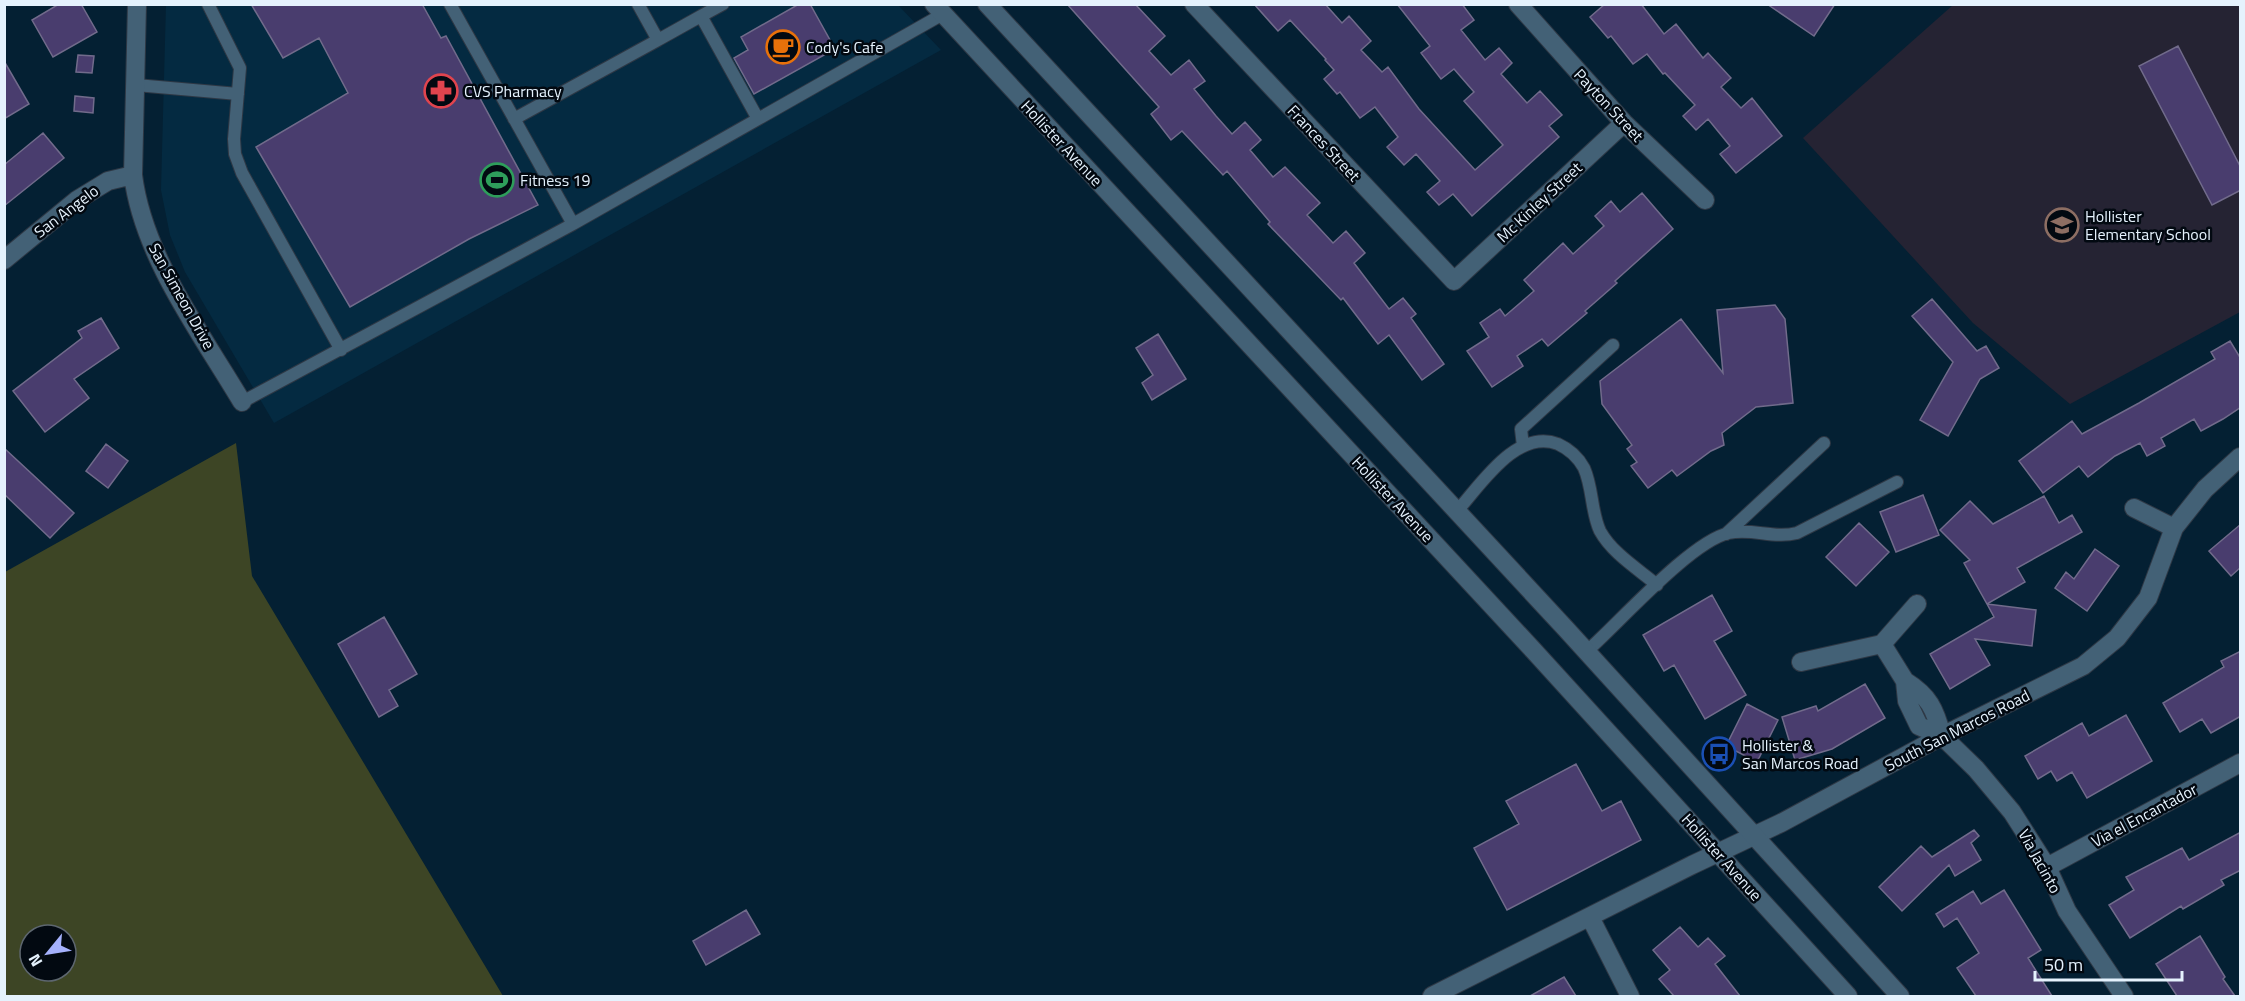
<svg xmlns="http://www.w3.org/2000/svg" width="2245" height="1001" font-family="'Titillium Web',sans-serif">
  <rect width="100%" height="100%" fill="#042033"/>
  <path fill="#042a41" d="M166 5H898L941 50 274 423 185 272 170 235 161 190Z"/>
  <path fill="#252333" d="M1953 5H2240V312L2070 404 1973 323 1803 138Z"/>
  <path fill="#3d4525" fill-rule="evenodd" d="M236 443 252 576 503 996H5V572ZM30 935H66V971H30Z"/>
  <path fill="#493d6e" stroke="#716b8b" stroke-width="1.5" d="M59 4H81L97 32 53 57 32 20Z
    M251 4H422L441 38 446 36 538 205 469 239 350 307 256 147 348 93 319 38 283 58Z
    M799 4H810L835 49 754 94 734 58 748 50 741 37Z
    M1067 4H1135L1165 36 1149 51 1171 75 1189 60 1205 81 1194 89 1216 116 1232 134 1245 122 1261 140 1250 150 1273 177 1285 167 1320 203 1307 215 1333 243 1346 231 1365 253 1354 263 1389 309 1403 298 1416 314 1411 318 1444 364 1422 380 1389 335 1378 344 1343 298 1341 300 1268 224 1270 222 1227 171 1223 175 1182 131 1171 140 1151 114 1159 107Z
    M1254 4H1325L1342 23 1349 16 1371 41 1361 50 1382 72 1388 67 1419 109 1475 170 1503 145 1464 101 1474 92 1454 69 1441 79 1421 53 1430 46 1397 4H1462L1474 20 1461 30 1485 60 1499 48 1512 63 1501 74 1527 103 1540 91 1562 115 1549 126 1559 137 1472 216 1453 194 1439 205 1427 192 1440 181 1416 154 1404 165 1387 147 1398 137 1375 107 1360 118 1340 92 1337 94 1324 79 1334 70 1325 60 1326 59 1290 20 1278 31Z
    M1605 4H1641L1664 34 1676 24 1703 58 1708 53 1731 78 1721 87 1741 108 1752 98 1782 136 1736 173 1720 154 1730 146 1708 119 1696 130 1683 116 1695 105 1665 73 1663 74 1647 54 1633 64 1611 36 1608 38 1590 17Z
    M1767 4H1835L1814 36Z
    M2178 46 2241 168V190L2212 205 2139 66Z
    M78 55 94 56 92 73 76 72Z
    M4 61 29 104 4 119Z
    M75 96 94 98 93 113 74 111Z
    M43 133 64 158 4 206V165Z
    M1642 193 1673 229 1615 281 1617 283 1585 311 1587 313 1548 346 1542 339 1517 356 1523 366 1492 387 1467 351 1489 337 1480 323 1500 309 1505 316 1534 291 1524 280 1563 243 1573 254 1604 226 1595 216 1611 201 1620 212Z
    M1932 299 1977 351 1986 346 1999 368 1980 379 1948 436 1920 420 1953 362 1912 316Z
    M1775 305 1785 319 1793 403 1756 407 1722 433 1724 445 1711 451 1677 476 1672 470 1648 488 1631 466 1637 462 1627 449 1632 445 1602 404 1600 381 1681 319 1723 373 1717 310Z
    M101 318 119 348 74 379 89 398 45 432 13 391 82 338 78 331Z
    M1158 334 1186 379 1152 400 1142 383 1153 375 1136 348Z
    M2230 341 2241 359V407L2223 419 2201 431 2194 419 2161 438 2165 446 2147 456 2140 443 2115 456 2088 477 2079 466 2043 493 2019 461 2072 421 2082 434 2139 403 2215 359 2211 352Z
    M106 444 128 461 108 488 86 471Z
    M4 448 74 513 50 538 4 494Z
    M1923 495 1939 535 1896 552 1880 512Z
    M2044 496 2059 523 2072 515 2082 532 2017 568 2025 582 1987 604 1964 563 1970 560 1940 530 1970 501 1993 524Z
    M1859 523 1889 552 1856 586 1826 557Z
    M2241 524V567L2231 576 2209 551Z
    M2095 549 2119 566 2087 611 2055 588 2066 572 2074 579Z
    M1712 595 1732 631 1714 641 1746 695 1705 719 1674 665 1664 671 1643 635Z
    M1987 604 2036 610 2032 646 1975 639 1990 665 1950 689 1930 654 1994 617Z
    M384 617 417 674 389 690 398 706 379 717 338 644Z
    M2241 651V716L2211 733 2202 719 2180 732 2163 703 2224 667 2221 661Z
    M1865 684 1885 718 1832 749 1795 760 1782 717 1816 706 1818 711Z
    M1747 704 1778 720 1757 762 1726 746Z
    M2126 715 2152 761 2087 798 2072 772 2057 781 2051 771 2038 779 2025 756 2082 723 2089 736Z
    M1576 764 1602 811 1621 801 1641 840 1507 910 1474 848 1519 824 1506 801Z
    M1974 830 1979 836 1971 843 1981 860 1955 876 1949 865 1902 911 1879 887 1921 846 1932 857Z
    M2241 832V870L2221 880 2224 885 2183 909 2181 906 2130 938 2109 905 2134 890 2126 877 2182 848 2189 860Z
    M2004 890 2041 950 2028 958 2052 996H1976L1957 968 1979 953 1957 918 1944 927 1936 914 1973 891 1981 904Z
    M746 910 760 934 706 965 693 941Z
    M1680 927 1698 947 1708 938 1725 956 1715 964 1740 996H1674L1659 979 1670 970 1653 950Z
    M2200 936 2225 977 2223 979 2235 996H2177L2156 964Z
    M1564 977 1576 996H1530Z"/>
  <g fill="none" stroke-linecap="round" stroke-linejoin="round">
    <defs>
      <path id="lane" d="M208 4 240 68 234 139 235 154 242 173 341 350
        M450 4 573 224
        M701 16 723 4
        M658 40 701 16 758 119
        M136 85 238 94
        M514 119 658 40 638 4
        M242 402 573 224 943 14
        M1523 446 1521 429 1613 345
        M1457 511C1480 486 1516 428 1558 444 1569 449 1578 457 1584 468 1593 488 1591 512 1600 531 1612 553 1638 569 1657 585
        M1726 534 1824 443
        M1586 652C1618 624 1691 541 1729 533 1752 528 1774 539 1797 533L1897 482"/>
      <path id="street" d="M137 4 133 175C143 256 201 333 242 402
        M1194 4 1454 281 1624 123
        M1518 4 1624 123 1705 200
        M4 260 77 200 108 181 133 175
        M2134 508 2174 528
        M1801 662 1882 644
        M1905 681 1882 644 1917 604
        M1942 736C1935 709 1929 696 1905 681L1907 701 1919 726 1942 736 1976 769 2012 812 2047 867 2067 911 2124 996
        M2047 867 2240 763
        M1590 917 1630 996
        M1432 996 1692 865 1781 823 1942 736 2083 666 2117 638 2148 598 2174 528 2205 489 2240 457"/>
      <path id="secondary" d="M934 4 1534 651 1848 996
        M987 4 1566 629 1900 996"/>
    </defs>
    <use href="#lane" stroke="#2e3845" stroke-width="14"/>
    <use href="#street" stroke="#2e3845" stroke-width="20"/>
    <use href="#secondary" stroke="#2e3845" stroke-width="20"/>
    <use href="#lane" stroke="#436176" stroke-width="12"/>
    <use href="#street" stroke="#436176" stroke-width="18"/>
    <use href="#secondary" stroke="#436176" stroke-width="18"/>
  </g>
  <defs>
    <symbol id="cafe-ring" viewBox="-11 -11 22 22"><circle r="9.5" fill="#020911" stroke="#e8710a" stroke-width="1.5"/><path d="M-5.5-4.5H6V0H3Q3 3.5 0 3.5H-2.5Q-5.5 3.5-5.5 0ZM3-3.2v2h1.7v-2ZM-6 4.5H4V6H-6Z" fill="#e8710a"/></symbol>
    <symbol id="pharmacy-ring" viewBox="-11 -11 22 22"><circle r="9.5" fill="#020911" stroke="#e0444e" stroke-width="1.5"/><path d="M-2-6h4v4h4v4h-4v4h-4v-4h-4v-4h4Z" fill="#e0444e"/></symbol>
    <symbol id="stadium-ring" viewBox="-11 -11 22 22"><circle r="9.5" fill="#020911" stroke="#2e9e5b" stroke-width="1.5"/><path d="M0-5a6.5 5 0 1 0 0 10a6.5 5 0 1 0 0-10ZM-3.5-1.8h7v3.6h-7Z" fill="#2e9e5b"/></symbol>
    <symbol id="school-ring" viewBox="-11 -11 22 22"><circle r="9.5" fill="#020911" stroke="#8d6e63" stroke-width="1.5"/><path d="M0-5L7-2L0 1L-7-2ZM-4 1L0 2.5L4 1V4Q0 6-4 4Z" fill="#8d6e63"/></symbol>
    <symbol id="bus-ring" viewBox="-11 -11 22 22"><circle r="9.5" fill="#020911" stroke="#1a4fb4" stroke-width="1.5"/><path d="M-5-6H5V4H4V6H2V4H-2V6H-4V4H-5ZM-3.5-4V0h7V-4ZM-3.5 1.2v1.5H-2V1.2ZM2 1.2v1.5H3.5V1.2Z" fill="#1a4fb4"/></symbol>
  </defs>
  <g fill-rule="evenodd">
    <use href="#cafe-ring" x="764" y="28" width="38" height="38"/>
    <use href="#pharmacy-ring" x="422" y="72" width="38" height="38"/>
    <use href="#stadium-ring" x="478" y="161" width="38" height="38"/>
    <use href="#school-ring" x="2043" y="206" width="38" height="38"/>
    <use href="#bus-ring" x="1700" y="735" width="38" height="38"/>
  </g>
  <g text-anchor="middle" stroke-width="5" stroke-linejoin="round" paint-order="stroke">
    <g font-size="16" fill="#e5f2fd" stroke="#020911" text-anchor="start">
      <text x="806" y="53">Cody's Cafe</text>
      <text x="464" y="97">CVS Pharmacy</text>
      <text x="520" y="186">Fitness 19</text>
      <text x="2085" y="222">Hollister<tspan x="2085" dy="18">Elementary School</tspan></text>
      <text x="1742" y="751">Hollister &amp;<tspan x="1742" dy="18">San Marcos Road</tspan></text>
    </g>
    <g font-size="16" fill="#e5f2fd" stroke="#020911">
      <text transform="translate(1609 105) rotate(47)" y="6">Payton Street</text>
      <text transform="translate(1062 143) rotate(47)" y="6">Hollister Avenue</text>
      <text transform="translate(1324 143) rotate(47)" y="6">Frances Street</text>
      <text transform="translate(1539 202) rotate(-43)" y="6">Mc Kinley Street</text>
      <text transform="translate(66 211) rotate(-37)" y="6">San Angelo</text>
      <text transform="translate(182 296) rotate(61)" y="6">San Simeon Drive</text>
      <text transform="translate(1393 499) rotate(47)" y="6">Hollister Avenue</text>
      <text transform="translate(1957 730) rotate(-27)" y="6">South San Marcos Road</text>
      <text transform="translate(2144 815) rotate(-28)" y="6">Via el Encantador</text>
      <text transform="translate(1722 857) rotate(48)" y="6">Hollister Avenue</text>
      <text transform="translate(2040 861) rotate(61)" y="6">Via Jacinto</text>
    </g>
  </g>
  <rect width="2245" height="1001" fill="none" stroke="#e5f2fd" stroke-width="12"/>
  <g transform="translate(48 953) rotate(240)"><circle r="28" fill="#020911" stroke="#5d666f" stroke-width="1.5"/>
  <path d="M0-4.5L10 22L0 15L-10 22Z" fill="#a5b1fc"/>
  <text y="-9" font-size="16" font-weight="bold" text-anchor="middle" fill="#e5f2fd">N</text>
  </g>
  <path d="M2035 971v9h147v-9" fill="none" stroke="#e5f2fd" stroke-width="3"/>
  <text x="2044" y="971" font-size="18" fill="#e5f2fd" stroke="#020911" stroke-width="4.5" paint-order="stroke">50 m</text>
</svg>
